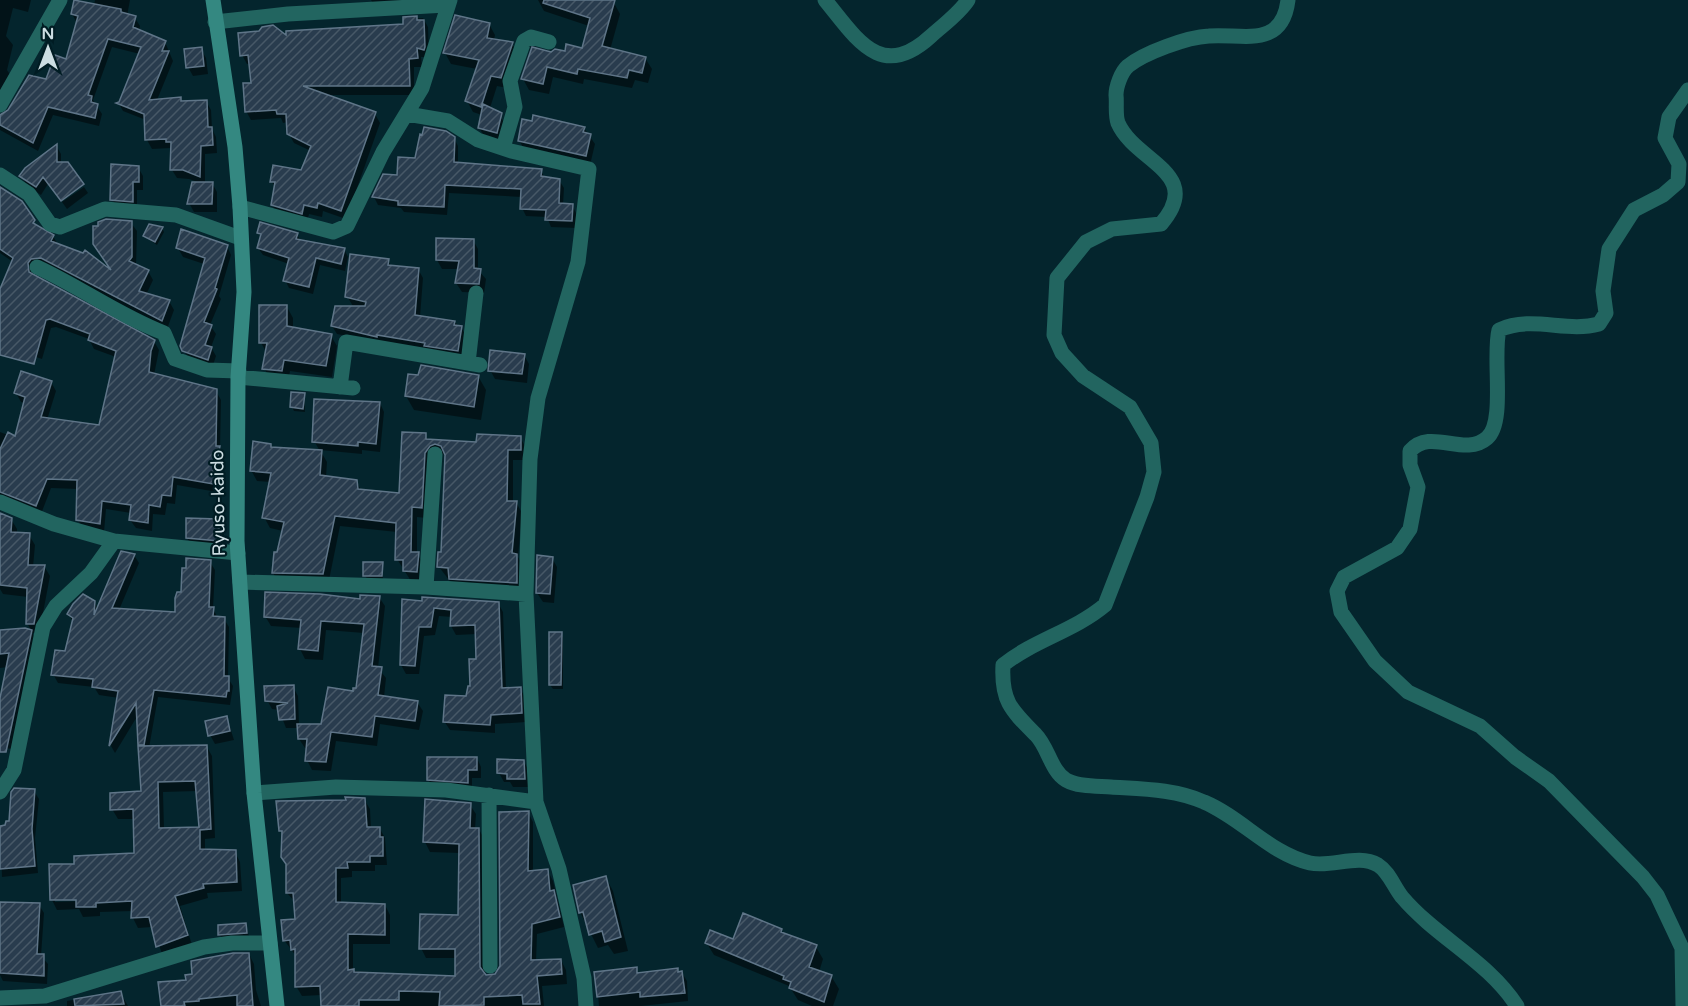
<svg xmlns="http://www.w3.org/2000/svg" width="1688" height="1006" font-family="'Varela Round',sans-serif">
  <defs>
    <pattern id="building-hatch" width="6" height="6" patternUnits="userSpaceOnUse" patternTransform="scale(1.5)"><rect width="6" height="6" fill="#293c4e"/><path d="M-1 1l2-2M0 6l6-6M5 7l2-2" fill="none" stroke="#475867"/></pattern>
  </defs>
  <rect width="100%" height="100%" fill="#04252d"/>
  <path fill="#0007" fill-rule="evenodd" d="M0 0H31L28 12 13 8 6 36 13 45 7 70 13 79 0 104Z
    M95 0H130L127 16 135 18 140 26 139 31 165 42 173 61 157 100 180 98 182 102 206 101 211 110 212 129 216 137 217 153 205 154V183H212L217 192V212H194L189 203 201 183 189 179 177 178 172 170 171 148 152 149 147 140 146 120 123 111 119 104 140 54 112 47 93 100 102 114 99 126 53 115 38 151 0 130V116L47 81 67 61 77 23 72 14 94 5Z
    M371 0H444L376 8Z
    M538 0H604L614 3 620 14 610 50 645 58 652 69 648 83 635 80 632 88 584 79 583 84 553 77 549 94 529 90 523 79 551 53 583 50 589 26 544 11Z
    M423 18 428 27 429 57H421L422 67H414V95H323L375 114 380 123 346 219 323 211 322 217 309 214 307 222 277 214 272 205 276 188 271 181 302 172 311 151 294 143 289 134 288 122 283 123 281 118 251 120 246 111 253 85 251 64H247L242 55 288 38 405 26V19Z
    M489 24 495 35 494 40 512 44 519 55 507 88 497 86 490 108 495 109 506 125 502 142 485 137 479 128 482 115 473 112 467 101 477 69 451 64 445 53Z
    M201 49 206 58 208 74 193 76 188 67Z
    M584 128 595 144 590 165 524 149 519 140Z
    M454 138 458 146V163L541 171 545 178 559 180 564 188 563 205H572L576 213V228L551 227 547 217 526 216 522 208V197L449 193 447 215 404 212 401 208 378 205 374 197 416 160Z
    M57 147 61 154V163L41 195 26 184 21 176Z
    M138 167 143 176V190H137V210L117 208 112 199Z
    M84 187 88 193 67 209 62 202Z
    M0 188 38 228 53 236 58 245 113 274 131 223 137 231 136 266 148 271 153 280 146 295 169 301 174 310 167 329 36 268 32 276 154 341 159 350 154 375 216 391 221 400 220 449 224 456 217 492 177 485 175 504 167 503 165 515 153 514 152 531 136 528 130 520 131 513 106 509 104 532 83 529 78 520V489L51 488 41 514 0 498V432L16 438 25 403 21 402 16 393 51 382 56 391 47 420 100 427 116 357 94 349 89 339 56 327 51 328 42 359 0 345V287L2 288 13 262 0 253Z
    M162 228 164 232 157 245 144 236Z
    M259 233 297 234 301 242 344 249 348 257 345 271 320 265 313 294 289 288 285 280 289 264 263 255 258 248 261 237Z
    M473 240 478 249V270L486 279 484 293 462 292 456 283 459 269H442L437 260Z
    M227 246 231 255 219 296 221 299 210 325 216 334 211 347 216 356 212 368 189 359 184 350 204 264 183 257 178 248Z
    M388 261 392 267 418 269 423 278 420 317 454 322 461 327 466 336 462 359 337 334 332 326 354 308 347 296Z
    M287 307 293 318V329L331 336 337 346 332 377 290 371 288 382 270 379 264 368 267 353 261 343Z
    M524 355 529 364 527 383 495 379 490 370Z
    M478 376 486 390 481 420 414 410 406 396Z
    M304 395 305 412 294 411 292 407Z
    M380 403 384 412 380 452 362 450V454L320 450 327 462 326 477 356 481 361 490 400 495 425 435 429 441 478 444 520 437 526 448V460H513V502H516L522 513 518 557 523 565 522 593 456 589 439 567 442 553 446 456 443 454 436 456 427 518 417 517V554L424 564 422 582 411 581 397 559V532L340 526 328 585 279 583 273 573 283 531 270 528 264 517 271 482 257 481 251 470 270 445 272 449 320 451 314 441Z
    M0 514 11 519 17 529V534L29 535 35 545 33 567 44 566 50 576 39 634 32 633 39 644 16 749 0 748V697L8 667 0 668V632H32L27 623 28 597 3 594 0 589Z
    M218 520 224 529 223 550 193 547 187 538Z
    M134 555 139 563 119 610 176 614 182 594 210 562 215 570 213 609 218 618 224 619 229 627 228 678 233 686 230 705 158 697 149 748 207 747 212 756 215 838 205 839V851L235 852 240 862 242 891 207 893 208 898 180 906 192 945 163 956 152 927 138 928 133 918V911L100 912V916L83 917 79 909 57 910 52 900 76 865 135 855V819H118L112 809 142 793 138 715 115 753 111 746 119 698 99 695 94 687 58 683 53 674 66 653 73 623 69 614 94 602 98 609ZM197 791 201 829H164L163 792ZM83 898V901L55 902V899Z
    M552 558 557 567 554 603 543 602 537 593Z
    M382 563 383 580 367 579 365 575Z
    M379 597 385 606 378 668 386 678 384 697 417 702 423 711 419 730 380 724 377 746 336 741 331 771 312 770 307 760 308 748H305L299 739V728H286L279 710 272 709 267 700 293 687 298 696 299 725H322L358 690 364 633 326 630 323 660 305 659 300 649 302 628 271 626 265 616ZM302 737 315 740H302Z
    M404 601 498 603 503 612 506 689H520L525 697 526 722 495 724V733L450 730 444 721 468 698 472 687 478 660 477 634 456 635 451 626 452 617 439 616 435 635 424 636 419 674H406L401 665Z
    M561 634 563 638V689H553L550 685Z
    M227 718 234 740 215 744 210 735Z
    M477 758 481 767V778H472V791L433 788 428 779Z
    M523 761 529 770V787H513L510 782H504L499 773Z
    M34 791 39 799 35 838 38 873 2 877 0 827 10 823Z
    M364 799 370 809 371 829H380L385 838 387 865H375V871H352V877L341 878V904L385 905 390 915V944H353V971L457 977V958H426L421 948 460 916V853L430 852 425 842 470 805 476 814 475 829H479L484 839 485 976 491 977 499 972 528 812 533 822V872L548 871 553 881 564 927 537 934 536 962 561 960 566 970 567 984 542 986 544 1006H322V995L302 996 296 986V956L284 940 296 921 295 902 287 893V864L278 803Z
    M606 878 613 891 628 951 614 954 608 945 598 948 580 912Z
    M0 903 39 905 44 913 41 956 48 964 47 984 3 981 0 975Z
    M245 924 251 942 225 944 220 935Z
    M781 930 784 935 816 947 823 959 819 972 831 976 839 989 833 1006H812L798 1000 789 986 714 955 706 942 734 941Z
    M249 954 254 964 256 990 261 1006H163L187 981Z
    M636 969 639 975 677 970 682 973 687 981 688 1001 641 1006H599L596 974Z
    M120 992 128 1006H67V1001Z"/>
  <path fill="url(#building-hatch)" stroke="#5f7588" stroke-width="1.5" fill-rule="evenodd" d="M74 0 121 9V12L136 16 133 27 166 41 162 51H169L149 100 181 97V101L207 100 208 127H212L213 145 201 146 200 177 183 170H170L171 142H166V139L145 140 144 114 116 103 119 102 141 47 108 39 88 95 92 96 91 102 98 104 95 118 48 107 33 143 0 125V115L8 110 29 75 46 79 55 55 66 59 78 16 71 14Z
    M544 0H615L602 46 646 57 642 73 629 70 627 78 578 69 577 74 547 67 543 84 521 79 532 47 551 52 555 49 565 51 566 44 582 48 590 18 543 3Z
    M455 15 490 23 487 38 513 42 501 78 491 76 481 107 465 101 479 60 443 53Z
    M417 16V20H424L425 47 424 50 417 48 418 58 409 59 410 86H303L376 112 341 211 318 203 317 208 304 205 302 214 271 205 275 182H270L273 165 301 170 311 146 287 134 286 114H277L276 110 245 112 243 83H251L248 55 240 56 238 33 259 31 262 27 273 25 286 35V31L403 24V17Z
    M202 47 204 66 186 68 184 49Z
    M483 104 502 113 497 133 478 128Z
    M533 115 585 127 583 132 591 134 586 156 518 141 522 119 532 121Z
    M424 127 446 131 455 137 454 162 542 169 541 176 560 179 559 203 573 204 572 221 545 220 546 210 520 209 521 189 445 185 444 207 398 205V201L372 197 383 174 397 175 398 157 415 158 420 134 422 135Z
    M57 144V162H68L84 184 61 201 43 177 36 187 19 176 25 168Z
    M111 164 139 166V182H133V202L110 200Z
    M192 182H213L212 204H187Z
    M0 187 22 201 35 220 33 223 54 235 51 241 83 253 85 250 111 270 93 244V226H98V222L106 219 132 221V257L129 261 149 270 139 291 170 300 162 321 41 258 31 259 28 263 29 272 155 340 151 351 149 372 217 389 216 446H220L213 484 173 477 171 496 162 495 160 507 149 505 148 523 129 520 131 505 102 501 100 524 76 520 77 480 47 479 36 506 0 492V449L8 432 15 436 25 397 14 393 21 371 52 381 41 417 99 425 116 351 88 340 90 334 50 319 46 320 34 364 0 355V289L13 258 0 249Z
    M260 222 298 233 296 239 345 248 341 264 316 258 309 287 283 281 289 258 257 248 261 234 257 233Z
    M149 224 163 227 155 242 143 236Z
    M181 229 228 245 215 288 217 289 204 322 212 325 205 345 212 347 208 360 182 351 180 346 205 258 176 248Z
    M436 238 474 239V268L481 269 479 284 455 283 459 261 436 260Z
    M350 254 389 259 388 265 419 268 415 315 455 321 454 325 462 326 458 351 424 346 425 343 377 335V337L331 326 335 306H365L366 302 345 297Z
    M259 305H287V326L332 334 326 366 284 360 282 371 262 369 267 343H259Z
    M490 350 525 354 522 374 488 371Z
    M421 365 479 375 474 407 405 396 408 374 418 375Z
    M291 392 305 393 303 409 290 407Z
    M314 399 380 402 376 444 358 442V446L312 442Z
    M402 432 426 433V439L476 442 477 434 521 436V450H508L507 501H517L512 553 517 554V583L449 579 448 568 437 567 438 552H441L445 455 441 446 435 444 430 446 425 453 422 508 412 507 411 552H419L417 572 403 571V560H395L396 523 335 516 323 574 272 573 274 552H277L284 522 262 518 271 473 250 471 253 441 271 444V447L322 450 320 475 357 480 358 489 399 493Z
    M0 513 12 518 11 532 30 533 28 565H45L34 624H26L27 588 0 585Z
    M186 518 219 519V541L186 538Z
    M121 551 135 554 112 608 175 612V598L177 592H181L182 568H186V558L211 560 209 607H214L213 616 225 617 224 676H229V691H227L226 697 154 690 144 745H138L136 703 109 746 118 691 92 687 93 679 51 675 55 650 65 651 73 618 67 614 73 604 83 594 95 601 94 615Z
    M537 555 553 557 550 594 536 593Z
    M363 562H383L382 576H363Z
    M265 592 320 594 360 599V595L380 596 372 666 382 667 378 695 418 701 415 721 375 716 372 737 331 732 326 762 305 761 307 739H298L297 724H321L328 687 353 691V688H356L364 624 321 621 318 651 298 649 301 620 264 617Z
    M422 597 499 602 502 688 521 687 522 713 491 715 490 725 443 722 445 695 466 696 468 686H470L469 659H476L475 625 450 626 451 610 434 608 431 627H419L415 666 400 665 402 599 422 601Z
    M25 628 32 630 6 752H0V698L9 653 0 654V630Z
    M549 632H562L561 685H549Z
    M294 685 295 719 279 720 277 706 288 703 265 701 264 686Z
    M227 716 230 731 208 736 205 721Z
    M207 745 211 829 200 830V849L236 850 237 882 203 884 204 888 175 896 188 935 156 947 149 917 131 918 132 901 96 903V907H76V900H50L49 864H74V856L134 853 133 809 110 810V793L141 791 138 746ZM195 781 199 827 159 828 158 782Z
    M427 757H477V770H468V783L427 780Z
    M497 759 524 760 525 779H507V774L497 773Z
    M14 788 35 789 32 829 35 866 0 869V826L5 825 6 821H9L11 792Z
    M345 797 365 798 367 827H380V837H383V856H370V862H347L348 868H336V902L385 904V935L348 934V970L354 969V972L455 976V949H419L420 914 458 915 459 844 423 842 425 799 471 803 470 828H479L480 967 486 975 495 974 500 966 499 812 529 811 528 871 548 869 550 891 554 890 560 917 532 924 531 960 561 959 562 974 537 976 540 1004H523L522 995 484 997V1005L439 1006 440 992 399 991V1000H359V1006H321L320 986 295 987V949L291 950 290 940 283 941 281 920 295 919 293 893H286V864L281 857 282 831H279L276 801 346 800Z
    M606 876 621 937 605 942 602 931 589 935 583 912 579 913 573 885Z
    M0 902 40 903 37 954H44V976L0 973Z
    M743 913 782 929 781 932 817 945 809 967 832 975 824 1002 789 988 791 982 783 979 784 976 705 943 710 930 733 939Z
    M246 923 247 933 218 935V925Z
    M233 953H249L253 1006H237V995L199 999V1001L184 1002 185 1006H161L158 982 186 980 185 975 192 974 191 961Z
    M637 967V973L678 968V972L682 971 685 993 640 997V992L597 997 594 972Z
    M121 991 124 1004 75 1006 74 999Z"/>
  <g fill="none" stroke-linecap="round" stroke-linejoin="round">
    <path stroke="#226560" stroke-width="15" d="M825 0C857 39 881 82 931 36 943 25 959 14 968 0
      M1288 0C1282 50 1241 33 1209 36 1187 37 1144 53 1128 66 1121 72 1116 87 1116 95 1117 103 1115 115 1118 123 1135 162 1205 173 1161 224L1112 229 1086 242 1057 278 1054 335 1062 353 1083 376 1130 407 1151 443 1154 472 1147 497 1105 605C1074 631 1034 640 1003 665 1001 701 1011 710 1036 735 1048 747 1051 771 1066 780 1078 787 1097 786 1111 787 1142 789 1175 789 1204 802 1242 818 1269 853 1310 863 1332 868 1358 853 1378 865 1389 872 1394 887 1402 897 1437 938 1488 961 1517 1006
      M215 22 288 14 446 5
      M0 105 60 0
      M407 114 448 121 478 140 511 151 589 169 578 262 538 398 530 459 526 594
      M503 148 515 107 510 81 524 41 531 37 549 42
      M0 175 29 194 50 224 60 227 105 209 176 215 240 238
      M240 207 333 232 347 226 383 152 422 88 450 0
      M37 267C82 288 118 315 164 333L175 359 207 370 239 371
      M468 363 476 293
      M238 377 353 388
      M340 387 346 342 480 365
      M0 502 54 524 114 541 238 553
      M240 582 426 587 526 594 536 802 559 869 584 978 586 1006
      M426 587 435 454
      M0 792 14 770 43 627 56 606 91 573 114 541
      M254 793 336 787 446 790 536 802
      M489 795 490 966
      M0 998 45 996 204 947 232 943H270
      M1683 1006 1682 948 1657 895 1643 877 1549 781 1515 757 1480 726 1408 692 1375 661 1341 612 1337 591 1344 577 1397 548 1410 529 1418 487 1410 465V451C1431 427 1464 458 1487 438 1506 422 1492 356 1499 330 1532 315 1566 333 1599 324L1606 313 1603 291 1609 249 1634 210 1663 195 1678 182 1679 164 1665 138 1669 117 1688 90"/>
    <path stroke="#348881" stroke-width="15" d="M213 0 235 147 240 207 244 292 238 377 237 541 254 793 277 1006"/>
  </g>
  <g text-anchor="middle" stroke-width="4.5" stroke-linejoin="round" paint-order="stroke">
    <g font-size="18" fill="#ccdde2" stroke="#001c23">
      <text transform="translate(218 503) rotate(-91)" y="6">Ryuso-kaido</text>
    </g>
  </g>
  <g transform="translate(48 48)" stroke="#001c23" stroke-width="4.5" paint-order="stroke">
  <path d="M0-4.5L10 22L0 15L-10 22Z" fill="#ccdde2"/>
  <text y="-9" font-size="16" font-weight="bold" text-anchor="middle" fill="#ccdde2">N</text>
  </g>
</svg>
